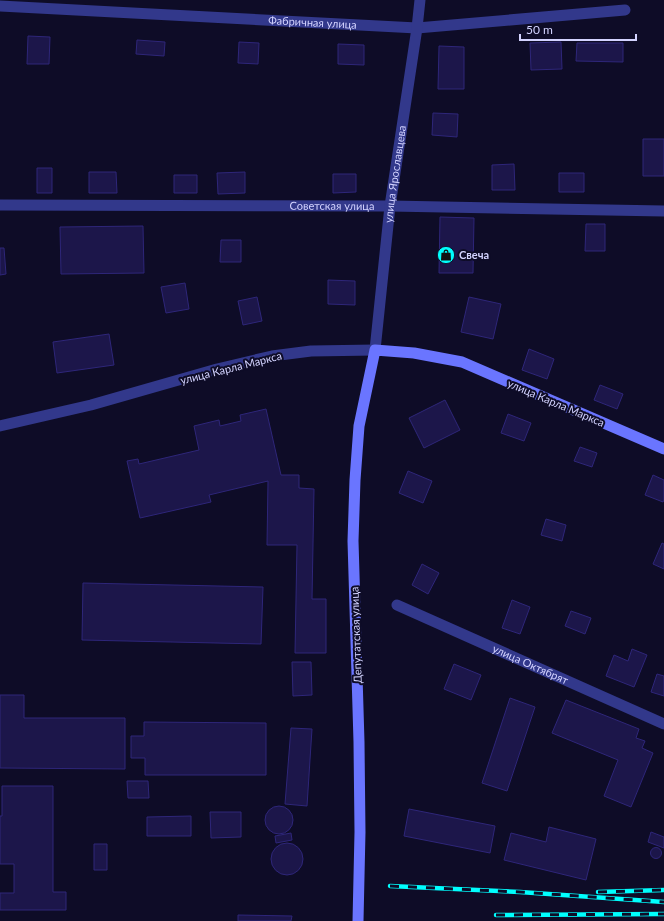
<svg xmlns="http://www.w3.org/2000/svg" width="664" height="921" font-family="Lato,sans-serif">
  <rect width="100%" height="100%" fill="#0e0c27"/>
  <path fill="#1c164a" stroke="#2e2679" d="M28 36 50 37 49 64H27Z
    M137 40 165 42 164 56 136 54Z
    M239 42 259 43 258 64 238 63Z
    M561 42 562 69 531 70 530 43Z
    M577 43H623V62L576 61Z
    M338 44 364 45V65L338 64Z
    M439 46 464 47V89H438Z
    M433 113 458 114 457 137 432 135Z
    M643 139H664V176H643Z
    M514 164 515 190H492V165Z
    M37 168H52V193H37Z
    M89 172H116L117 193H89Z
    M245 172V193L218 194 217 173Z
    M559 173H584V192H559Z
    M333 174H356V192L333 193Z
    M174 175H197V193H174Z
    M440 217 474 218 473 273H439Z
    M586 224H605V251H585Z
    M143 226 144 273 61 274 60 227Z
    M221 240H241V262H220Z
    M0 248H4L6 274 0 275Z
    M328 280 355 281V305L328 304Z
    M185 283 189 309 166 313 161 287Z
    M257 297 262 321 243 325 238 301Z
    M469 297 501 304 493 339 461 332Z
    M109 334 114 365 57 373 53 342Z
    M529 349 554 359 547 379 522 370Z
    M600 385 623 394 617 409 594 400Z
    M445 400 460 430 424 448 409 418Z
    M266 409 281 475H299V488L314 489 312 599H326V653H295L297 545H267L268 481 209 495 211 502 140 518 127 461 138 459 139 464 199 450 194 426 219 420 220 426 241 421 240 415Z
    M508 414 531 423 524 441 501 433Z
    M580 447 597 453 592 467 574 461Z
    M408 471 432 481 423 503 399 493Z
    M653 475 664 480V500L663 502 645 495Z
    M546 519 566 525 562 541 541 535Z
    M662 543 664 544V569L653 564Z
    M422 564 439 573 428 594 412 585Z
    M83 583 263 587 261 644 82 640Z
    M512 600 530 607 520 634 502 628Z
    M571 611 591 618 585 634 565 626Z
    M632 649 647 655 634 687 606 676 614 655 628 661Z
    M292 662H311L312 695 293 696Z
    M454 664 481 675 471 700 444 689Z
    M657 674 664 676V696L651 692Z
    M0 695H24V718H125V769L0 768Z
    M510 698 535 707 507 791 482 783Z
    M566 700 639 729 636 738 645 741 642 748 653 753 631 807 604 796 618 760 552 733Z
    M144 722 266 723V775H145V758H131V736H144Z
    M291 728 312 729 307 806 285 804Z
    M127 781H148L149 798H128Z
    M2 786H53V892H66V910H0V893H14V864H0V816H2Z
    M265 820a14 14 0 1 1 28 0a14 14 0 1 1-28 0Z
    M409 809 495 826 490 853 404 836Z
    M210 812H241V837L211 838Z
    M191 816V836H147V817Z
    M549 827 596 839 586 880 504 860 511 833 546 842Z
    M651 832 664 837V848L648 842Z
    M291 833 292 840 276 843 275 836Z
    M271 859a16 16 0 1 1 32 0a16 16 0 1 1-32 0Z
    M94 844H107V870H94Z
    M650.5 853a5.5 5.5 0 1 1 11 0a5.5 5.5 0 1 1-11 0Z
    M238 915 292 916 291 921H238Z"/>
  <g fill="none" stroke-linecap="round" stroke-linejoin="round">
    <g stroke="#32388b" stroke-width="11">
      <path id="s1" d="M0 6 417 28 625 10"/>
      <path id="s2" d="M0 205 390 206 664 211"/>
      <path id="s3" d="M375 350 390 206 417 28 420 0"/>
      <path id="s4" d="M397 605 664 724"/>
    </g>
    <path stroke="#32388b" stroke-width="11" d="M0 426 91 405 217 369 272 356 311 351 375 350"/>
    <path stroke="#6a75ff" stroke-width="11" d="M358 921 360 832 359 742 353 541 355 480 359 426 375 350 414 353 462 362 664 449"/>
    <defs>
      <path id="rail" d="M390 886 520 892 664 902
        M598 892 664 890
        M496 915 664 914"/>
    </defs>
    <use href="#rail" stroke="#00fefe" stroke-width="4.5"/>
    <use href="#rail" stroke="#0e0c27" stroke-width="3" stroke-dasharray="9" stroke-linecap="butt"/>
  </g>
  <defs>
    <symbol id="shop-disc" viewBox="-11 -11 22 22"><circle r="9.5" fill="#00fefe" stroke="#0e0c27"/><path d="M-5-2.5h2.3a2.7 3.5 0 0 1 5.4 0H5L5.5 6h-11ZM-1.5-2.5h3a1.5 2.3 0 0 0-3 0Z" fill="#111"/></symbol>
  </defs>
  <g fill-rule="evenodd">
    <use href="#shop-disc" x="436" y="245" width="20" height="20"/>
  </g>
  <g text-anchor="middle" stroke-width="4" stroke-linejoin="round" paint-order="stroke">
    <g font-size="11" fill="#d3d3ff" stroke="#0e0c27">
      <text dy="4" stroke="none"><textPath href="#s1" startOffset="313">Фабричная улица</textPath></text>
      <text dy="4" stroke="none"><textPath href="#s3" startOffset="177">улица Ярославцева</textPath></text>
      <text dy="4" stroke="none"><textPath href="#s2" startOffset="332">Советская улица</textPath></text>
      <text transform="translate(231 368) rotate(-14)" y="4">улица Карла Маркса</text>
      <text transform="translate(556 403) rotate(23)" y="4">улица Карла Маркса</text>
      <text transform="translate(356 635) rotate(-92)" y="4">Депутатская улица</text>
      <text dy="4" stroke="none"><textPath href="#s4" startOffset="146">улица Октябрят</textPath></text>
    </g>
    <g font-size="11" font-weight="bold" fill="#d3d3ff" stroke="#0e0c27" text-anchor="start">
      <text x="459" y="259">Свеча</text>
    </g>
  </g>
  <path d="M520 34v6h116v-6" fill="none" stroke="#d3d3ff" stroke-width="2"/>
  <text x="526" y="34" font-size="12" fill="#d3d3ff" stroke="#0e0c27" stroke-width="3" paint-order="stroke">50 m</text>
</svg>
